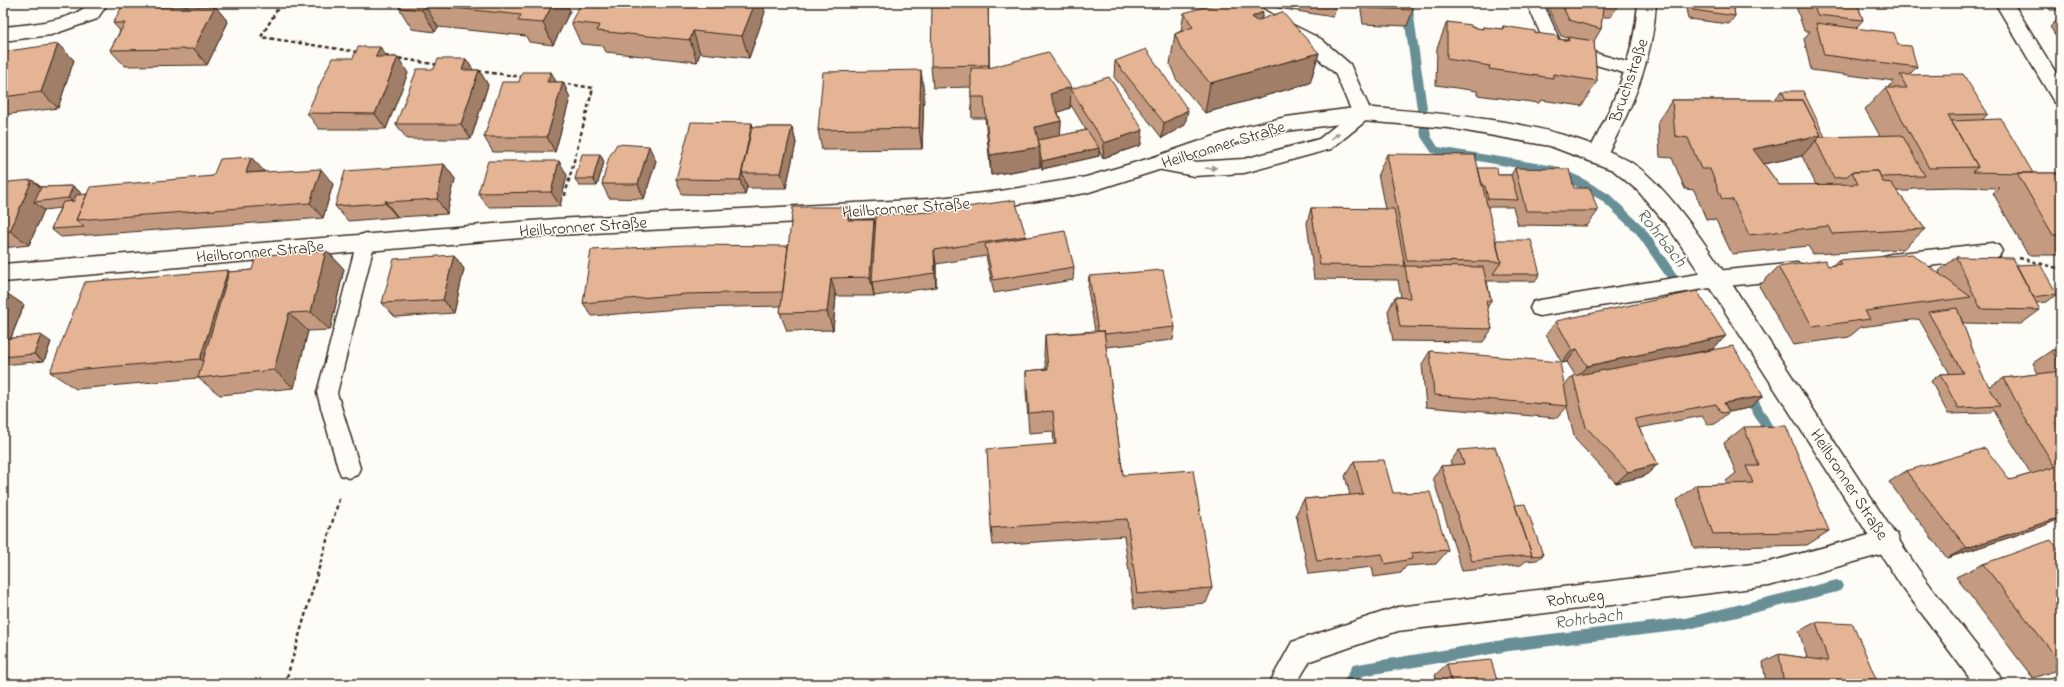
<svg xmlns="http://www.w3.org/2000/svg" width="2064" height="687" font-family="'Indie Flower',sans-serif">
  <rect width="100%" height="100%" fill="#fdfcf7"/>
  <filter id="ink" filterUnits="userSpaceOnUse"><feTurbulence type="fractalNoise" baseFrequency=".025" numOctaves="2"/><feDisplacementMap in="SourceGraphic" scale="8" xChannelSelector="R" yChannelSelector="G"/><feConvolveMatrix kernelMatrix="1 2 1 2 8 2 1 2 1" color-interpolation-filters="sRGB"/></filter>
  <g filter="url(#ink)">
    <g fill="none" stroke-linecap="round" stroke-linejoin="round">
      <path fill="#698f96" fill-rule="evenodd" d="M1402 3H1412L1431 136 1438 147 1555 166 1580 177 1609 194 1644 227 1697 304 1698 307 1697 310H1689L1636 233 1601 200 1553 174 1432 153 1421 137Z
        M1746 385 1750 386 1777 434 1779 438 1777 442 1773 443 1769 442 1742 394 1740 390 1742 386Z
        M1837 580 1841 582 1843 586 1841 590 1837 592 1685 630 1509 651 1362 676 1356 684H1342L1353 665 1358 664 1509 639 1685 618Z"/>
      <defs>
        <path id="lane" d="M1527 3H1543L1561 43 1640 66 1643 70 1640 74 1634 76 1548 51Z
          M1362 107 1368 109 1371 114 1368 119 1331 149 1244 173 1194 176 1152 168 1149 163 1152 158 1158 156 1194 162 1244 159 1319 139 1356 109Z
          M366 233 373 236 375 241 337 393 360 468 357 475 349 478 341 475 338 468 317 393 357 241 359 236Z
          M1992 243 1999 246 2002 251 1999 256 1992 259 1891 270 1884 268 1881 262 1884 256 1891 254Z
          M1797 263 1804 265 1807 271 1804 277 1797 279 1716 287 1540 316 1533 314 1530 308 1533 302 1540 300 1716 271Z"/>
        <path id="street" d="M89 3H108L97 19 51 35 3 41V27C25 25 76 21 89 3Z
          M1233 3H1254L1267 12 1321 39 1350 64 1372 114 1369 119 1362 121 1355 119 1335 73 1307 49 1255 22 1236 7Z
          M1638 3H1656C1653 60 1631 111 1604 160L1597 163 1590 160 1587 155C1613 107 1634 58 1638 3Z
          M1995 3H2013L2061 81V104L2054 102Z
          M1888 530 1897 534 1900 542 1897 550 1769 586 1398 631 1310 661 1296 684H1269L1292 642 1398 607 1769 562Z"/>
        <path id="primary" d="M1362 107C1447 114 1548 119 1625 159 1670 181 1727 278 1756 321 1809 403 1862 485 1916 566 1942 603 1972 639 1999 675L2003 684H1974L1900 584 1708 285 1667 225 1638 191 1613 170 1550 146 1449 128 1362 121 1286 131 1237 143 1165 168 1086 193 1000 207 930 215 556 235 3 282V264L556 219 930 199 1000 191 1086 177 1154 157 1235 129 1286 117Z"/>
      </defs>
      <use href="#lane" stroke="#3b2a1e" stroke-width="3"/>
      <use href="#street" stroke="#3b2a1e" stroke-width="3"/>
      <use href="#primary" stroke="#3b2a1e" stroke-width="3"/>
      <path stroke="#3b2a1e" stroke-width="2.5" stroke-dasharray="4 3" stroke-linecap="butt" d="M281 3 261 37 358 52
        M385 56 439 65
        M478 71 522 77
        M561 83 593 88 564 199
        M2019 258 2061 269
        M285 684 340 496"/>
      <use href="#lane" fill="#fdfcf7" fill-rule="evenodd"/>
      <use href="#street" fill="#fdfcf7" fill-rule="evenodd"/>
      <use href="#primary" fill="#fdfcf7" fill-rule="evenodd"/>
    </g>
    <path fill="#c49b80" stroke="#3b2a1e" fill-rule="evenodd" d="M402 3 567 4 570 11 553 45 529 42 526 36 438 27 435 32 412 29 399 8Z
      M988 3 989 67 1071 87V89L1141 145 1103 158 1099 151V156L1042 169 1040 161V167L991 175 985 118H972L971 97V87L933 88 931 66ZM1071 105 1086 130 1060 136 1061 121 1058 112 1070 108Z
      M1267 3H1337L1333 17 1266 6Z
      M1360 3H1412L1413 10 1407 26 1363 24Z
      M1551 3H1619L1611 17H1602L1601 29 1594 41 1597 81 1582 106 1541 100 1539 103 1477 95V91L1436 85 1437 48 1447 22 1471 27 1482 29 1483 27 1502 29 1503 26 1535 33 1558 39 1567 40 1568 38 1561 36 1548 8Z
      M1685 3H1733L1735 16 1729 24 1688 19Z
      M1795 3H1857L1863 20 1856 28 1898 45 1917 67 1909 75 1988 114 1982 120 2033 173H2061V255H2028L1993 193 1999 188 1956 187 1912 188 1909 191H1897L1925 229 1903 249 1813 254 1808 246 1732 254 1716 220 1706 219 1694 190 1685 189 1672 158 1660 157 1658 121 1672 100H1776L1775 99 1782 91 1825 137 1880 136 1865 109 1885 88H1888L1894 81 1811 70 1804 39 1810 31H1804ZM1802 156 1816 185H1779L1764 164Z
      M2045 3H2061V10H2050Z
      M215 6 228 22 207 65 125 66 110 50 120 31 113 23 174 7Z
      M765 12 749 58 700 53 697 62 606 52 603 46 581 44 571 22Z
      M1263 12 1261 19 1319 53 1310 83 1205 113 1176 79 1170 64 1175 34 1181 31 1184 13Z
      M2061 16V43L2050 27Z
      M58 44 74 60 58 108 3 115V61Z
      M380 47 387 57 408 73 386 129H319L307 113 353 58Z
      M466 59 473 70H479L488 85 471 139H407L396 124 434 69Z
      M1115 61 1185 125 1162 138 1114 77Z
      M551 72 556 82H563L570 98 555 152H493L484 137 519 82Z
      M924 92 922 149 822 150 818 130Z
      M752 123 753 127H792L796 143 786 188H747V186L745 195 682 194 676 179Z
      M600 154 604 162 597 186H579L575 179Z
      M1387 154 1478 168 1498 175H1511L1515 168 1574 188 1598 211 1587 226 1518 225 1513 207H1487L1495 240 1540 274 1535 281H1487L1491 301 1487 308 1492 329 1483 342 1393 341 1388 311 1395 297H1401L1398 280 1314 279 1307 223 1311 208 1385 209 1378 174Z
      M656 161 644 199 609 198 602 184Z
      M444 164 455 179 447 214 398 217 397 216V217L348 221 335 206Z
      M264 172 333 184 323 218 61 237 51 229 60 208 44 210 29 245 3 248V193L32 180 41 187 73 186 82 194V195L213 176Z
      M567 175 560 206 488 207 478 193Z
      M849 207 852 220H874L875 225 1026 236V237L1074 267 1073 280 994 293 986 256 936 264V287L875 296H836L833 330 787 331 780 313 781 306 691 308 592 316 583 303 788 246Z
      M326 250 344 269 330 330 308 331 294 388 220 395 198 378 76 389 50 372 228 270 230 272 252 270Z
      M454 255 464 269 454 313 395 317 382 303Z
      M1956 257 2016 265 2057 294 2047 302 2036 303 2040 310 2021 324 1963 323 1957 309 1981 372 1989 387 2004 378 2038 374 2033 363 2052 350 2061 351V518L2041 527 1947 558 1889 482 1906 471 2010 480 2031 474 2002 426 1994 410 1990 413 1948 414 1931 381 1940 374H1950L1919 319 1861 327 1849 337 1793 345 1759 286 1778 267 1828 266 1833 265 1838 260 1940 275 1939 271Z
      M1089 276 1175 327 1173 340 1106 347 1123 475 1212 588 1206 603 1134 609 1124 536 993 545 991 528 1054 445 1053 431 1029 433 1026 391V371L1046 369 1044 356 1045 335 1095 331 1088 290Z
      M3 292 24 305 11 338 51 342 44 361 3 365Z
      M1556 321 1713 349 1676 357 1763 396 1749 408 1729 412 1715 424 1708 425 1702 416 1639 428 1658 464 1645 476 1616 483 1575 439 1567 407 1557 418 1426 407 1422 364 1430 351 1564 386 1573 376 1575 375 1567 362 1562 363 1546 335Z
      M1744 427 1829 531 1807 545 1694 548 1677 500 1696 485 1727 484 1726 481 1736 473 1724 443Z
      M1459 450 1515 505 1543 555 1537 560 1526 561 1521 565 1462 571 1433 478 1441 466 1452 465 1450 462Z
      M1354 461 1393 493 1448 550 1436 564 1406 566 1401 573 1374 577 1372 567 1309 574 1296 514 1304 499 1350 495 1345 476Z
      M2061 552V669L2033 678 1956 577 1983 564Z
      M1816 622 1876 679 1864 684H1766L1763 662 1779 654 1807 658 1799 631Z
      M1447 664 1498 684H1437L1435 675Z
      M2061 674V684H2052L2050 678Z
      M1721 680 1749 684H1713Z"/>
    <path fill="#a07e68" stroke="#3b2a1e" d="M157 3H171L176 9 155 7Z
      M553 3H568L567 4 570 11 553 45 543 23Z
      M755 3H763L765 12 749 58 742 36Z
      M988 3 990 86 989 65Z
      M425 5 438 27 435 32 422 10Z
      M215 6 228 22 207 65 194 49Z
      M1263 12 1256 42 1252 17Z
      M693 31 700 53 697 62 690 40Z
      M58 44 74 60 58 108 41 92Z
      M380 47 390 62 375 57Z
      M1319 53 1310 83 1205 113 1210 83Z
      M398 57 408 73 386 129 375 114Z
      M466 59 476 74 462 70Z
      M479 70 488 85 471 139 461 124Z
      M921 70 924 92 922 149 919 128Z
      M551 72 559 87 547 82Z
      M563 82 570 98 555 152 547 137Z
      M1071 87 1070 108 1050 115V94Z
      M1188 110 1185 125 1162 138 1164 123Z
      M1061 121 1060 142 1038 147 1035 127Z
      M752 123 756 138 742 173 747 186 745 195 740 180Z
      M792 127 796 143 786 188 781 173Z
      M1143 130 1141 145 1103 158 1104 143Z
      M1821 135 1802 156 1736 170 1753 149Z
      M649 146 656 161 644 199 638 184Z
      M1040 147V167L991 175 990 155Z
      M1099 148V156L1042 169V161Z
      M600 154 604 162 597 186 593 179Z
      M251 157 265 172 246 173Z
      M559 161 567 175 560 206 551 192Z
      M444 164 455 179 447 214 437 199Z
      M321 169 333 184 323 218 310 203Z
      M32 180 50 195 34 202 44 210 29 245 10 231Z
      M73 186 82 194 77 205 68 198Z
      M386 200V202L397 216V217L385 203Z
      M849 207 853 226 848 220Z
      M874 220 878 239 872 282 874 296 870 277Z
      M326 250 344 269 330 330 311 312Z
      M934 250 936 264V287L935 273Z
      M454 255 464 269 454 313 443 300Z
      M228 270 248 289 221 376 200 359Z
      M831 278 836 296 833 330 827 312Z
      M5 292 24 305 3 357V296Z
      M289 313 308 331 294 388 274 370Z
      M41 335 51 342 44 361 34 354Z
      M1726 336 1713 349 1576 378 1587 366Z
      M1577 349 1567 362 1562 363 1572 350Z
      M1763 396 1749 408 1729 412 1724 403Z
      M1658 464 1645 476 1616 483 1628 472Z
      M2061 517V518L2041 527 1947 558 1967 548Z"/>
    <path fill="#e4b495" stroke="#3b2a1e" d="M124 3H157L155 7 215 6 194 49 110 50 125 23H113Z
      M402 3H553L543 23 518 21 521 15 425 5 422 10 399 8Z
      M581 3H755L742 36 693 31 690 40 597 31 599 25 571 22Z
      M932 3H988L989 65 931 66Z
      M1218 3H1255L1263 12 1252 17 1256 21 1282 12 1319 53 1210 83 1181 49 1175 34 1193 27 1184 13Z
      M1368 3H1412L1413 10 1368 8Z
      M1561 3H1578L1579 5 1603 6 1601 29 1569 20Z
      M1692 3H1733L1735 16 1693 10Z
      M1813 3H1857L1863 20 1817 15Z
      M1447 22 1471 25V27L1483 29V27L1503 29V26L1535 31V33L1558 36V39L1569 41 1568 37 1594 41 1597 81 1553 74V78L1489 69 1490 66 1447 59Z
      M1816 23 1894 33 1898 45 1911 46 1917 67 1824 55Z
      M58 44 41 92 3 97V61H4L8 51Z
      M358 47H380L375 57H398L375 114 307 113 332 58H353Z
      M1146 49 1188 110 1164 123 1115 61Z
      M1048 52 1071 87 1050 94 1061 121 1035 127 1040 147 990 155 984 97H971V68H989Z
      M438 59H466L462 70H479L461 124H396L417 69H434Z
      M921 70 919 128 818 130 823 72Z
      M522 72H551L547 82H563L547 137H484L502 82H519Z
      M1963 74 1988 114 1948 115 1978 167 1929 168 1885 88H1907L1900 75Z
      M1109 77 1143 130 1104 143 1071 89Z
      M1782 91H1803L1825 137H1819L1821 135 1803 100H1786Z
      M1672 100H1803L1821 135 1753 149 1779 185 1858 184 1852 172 1878 171 1883 182 1891 183 1925 229 1832 234 1828 226 1749 235 1733 200 1722 199 1710 169H1701L1688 138 1675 136Z
      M2001 119 2033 173H2017L1972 172 1978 167 1951 121Z
      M691 122 752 123 740 180 676 179Z
      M752 127H792L781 173H742Z
      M1087 130 1099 148 1042 161 1040 153V147L1038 140Z
      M1902 135 1925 176 1881 177 1878 171 1852 172 1846 177 1834 178 1816 141 1819 137Z
      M617 144 649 146 638 184H602L609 157Z
      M582 154H600L593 179H575Z
      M1387 154 1475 155 1501 262 1407 261Z
      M251 157 246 173 321 169 310 203 76 220 90 187 213 176 220 159Z
      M488 161H559L551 192 478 193Z
      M444 164 437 199 386 202V200L385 203 335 206 345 171Z
      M1478 168H1497L1498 175H1511L1518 200 1488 199 1485 186H1482Z
      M1515 168 1569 169 1574 188H1590L1598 211H1526Z
      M2017 173H2061V235H2053Z
      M32 180 10 231 3 232V193H4L9 182Z
      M73 186 68 198 34 202 41 187Z
      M87 194 76 220 84 227 51 229 63 202 74 201 76 195Z
      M1015 200 1026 236 934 250 935 273 872 282 876 215 931 212Z
      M793 207H849L848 220H874L870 277 831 278 827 312 780 313Z
      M1311 208 1394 209 1405 266 1320 265Z
      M1065 231 1074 267 993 280 985 244Z
      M1495 240H1531L1540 274H1493L1501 262Z
      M687 245 788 246 783 292 685 294 583 303 591 250Z
      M326 250 311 312 289 313 274 370 198 378 229 272 252 270 256 256Z
      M1912 254 1971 297 1865 311 1870 319 1813 327 1778 267 1825 260 1828 266 1841 264 1838 260Z
      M454 255 443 300 382 303 394 259Z
      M1956 257 2013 258 2040 310 1981 309Z
      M2040 264 2057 294 2033 297 2016 265Z
      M1405 266 1483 267 1491 301H1486L1492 329 1400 327 1395 297 1410 298Z
      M228 270 200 359 50 372 85 282Z
      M1163 270 1175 327 1105 334 1104 331H1098L1089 276Z
      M1697 291 1726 336 1587 366 1577 349 1572 350 1556 321Z
      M1957 308 1981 372 2000 406 1958 408 1940 374 1963 373 1928 312Z
      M1104 331 1123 475 1193 470 1212 588 1137 594 1127 519 991 528 987 449 1056 444 1053 411 1029 413 1026 371 1048 369 1045 335Z
      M41 335 34 354 3 357V339Z
      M1733 346 1763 396 1724 403 1729 412 1721 413 1716 404 1634 419 1658 464 1628 472 1586 427 1573 376Z
      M2052 350 2061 351V368Z
      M1430 351 1560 362 1568 406 1434 395Z
      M2061 371V517L1967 548 1906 471 1985 448 2010 480 2055 467 2022 413 2004 378Z
      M1786 426 1829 531 1713 534 1696 485 1753 483 1746 466H1759L1744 427Z
      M1495 447 1532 555 1472 561 1441 466 1464 464 1459 450Z
      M1384 460 1393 493 1430 492 1448 550 1411 553 1412 559 1385 564 1382 554 1317 561 1304 499 1363 494 1354 461Z
      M1525 504 1543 555 1531 556 1532 555 1515 505Z
      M2051 540 2061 552V663L1983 564Z
      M1816 622 1853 624 1876 679 1836 681 1837 684H1784L1779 654 1828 661Z
      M1491 660 1498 684H1452L1447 664Z
      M1721 680 1749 684H1722Z"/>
    <defs><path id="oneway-solid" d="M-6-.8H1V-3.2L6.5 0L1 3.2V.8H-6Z"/></defs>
    <g fill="#9c938a">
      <use href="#oneway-solid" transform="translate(1335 136) rotate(-39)"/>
      <use href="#oneway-solid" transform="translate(1211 168) rotate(-3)"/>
    </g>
  </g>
  <g text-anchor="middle" stroke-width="3" stroke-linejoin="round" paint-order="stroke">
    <g font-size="17" fill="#3b2a1e" stroke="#fdfcf7">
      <text transform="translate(1628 80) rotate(-71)" y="6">Bruchstraße</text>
      <text transform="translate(1223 144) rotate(-17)" y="6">Heilbronner Straße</text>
      <text transform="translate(906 207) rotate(-4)" y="6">Heilbronner Straße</text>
      <text transform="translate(583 226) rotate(-4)" y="6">Heilbronner Straße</text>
      <text transform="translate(260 251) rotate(-5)" y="6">Heilbronner Straße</text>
      <text transform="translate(1850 484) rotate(57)" y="6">Heilbronner Straße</text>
      <text transform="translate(1575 597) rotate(-7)" y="6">Rohrweg</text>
    </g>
    <g font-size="18" font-style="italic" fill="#525d5a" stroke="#fdfcf7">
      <text transform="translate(1662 237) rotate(52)" y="6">Rohrbach</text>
      <text transform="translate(1588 618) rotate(-7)" y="6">Rohrbach</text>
    </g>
  </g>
  <rect width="2064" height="687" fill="none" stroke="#fdfcf7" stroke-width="16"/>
  <rect x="8" y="8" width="2048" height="671" fill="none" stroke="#3b2a1e" stroke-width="1.5" filter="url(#ink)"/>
</svg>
